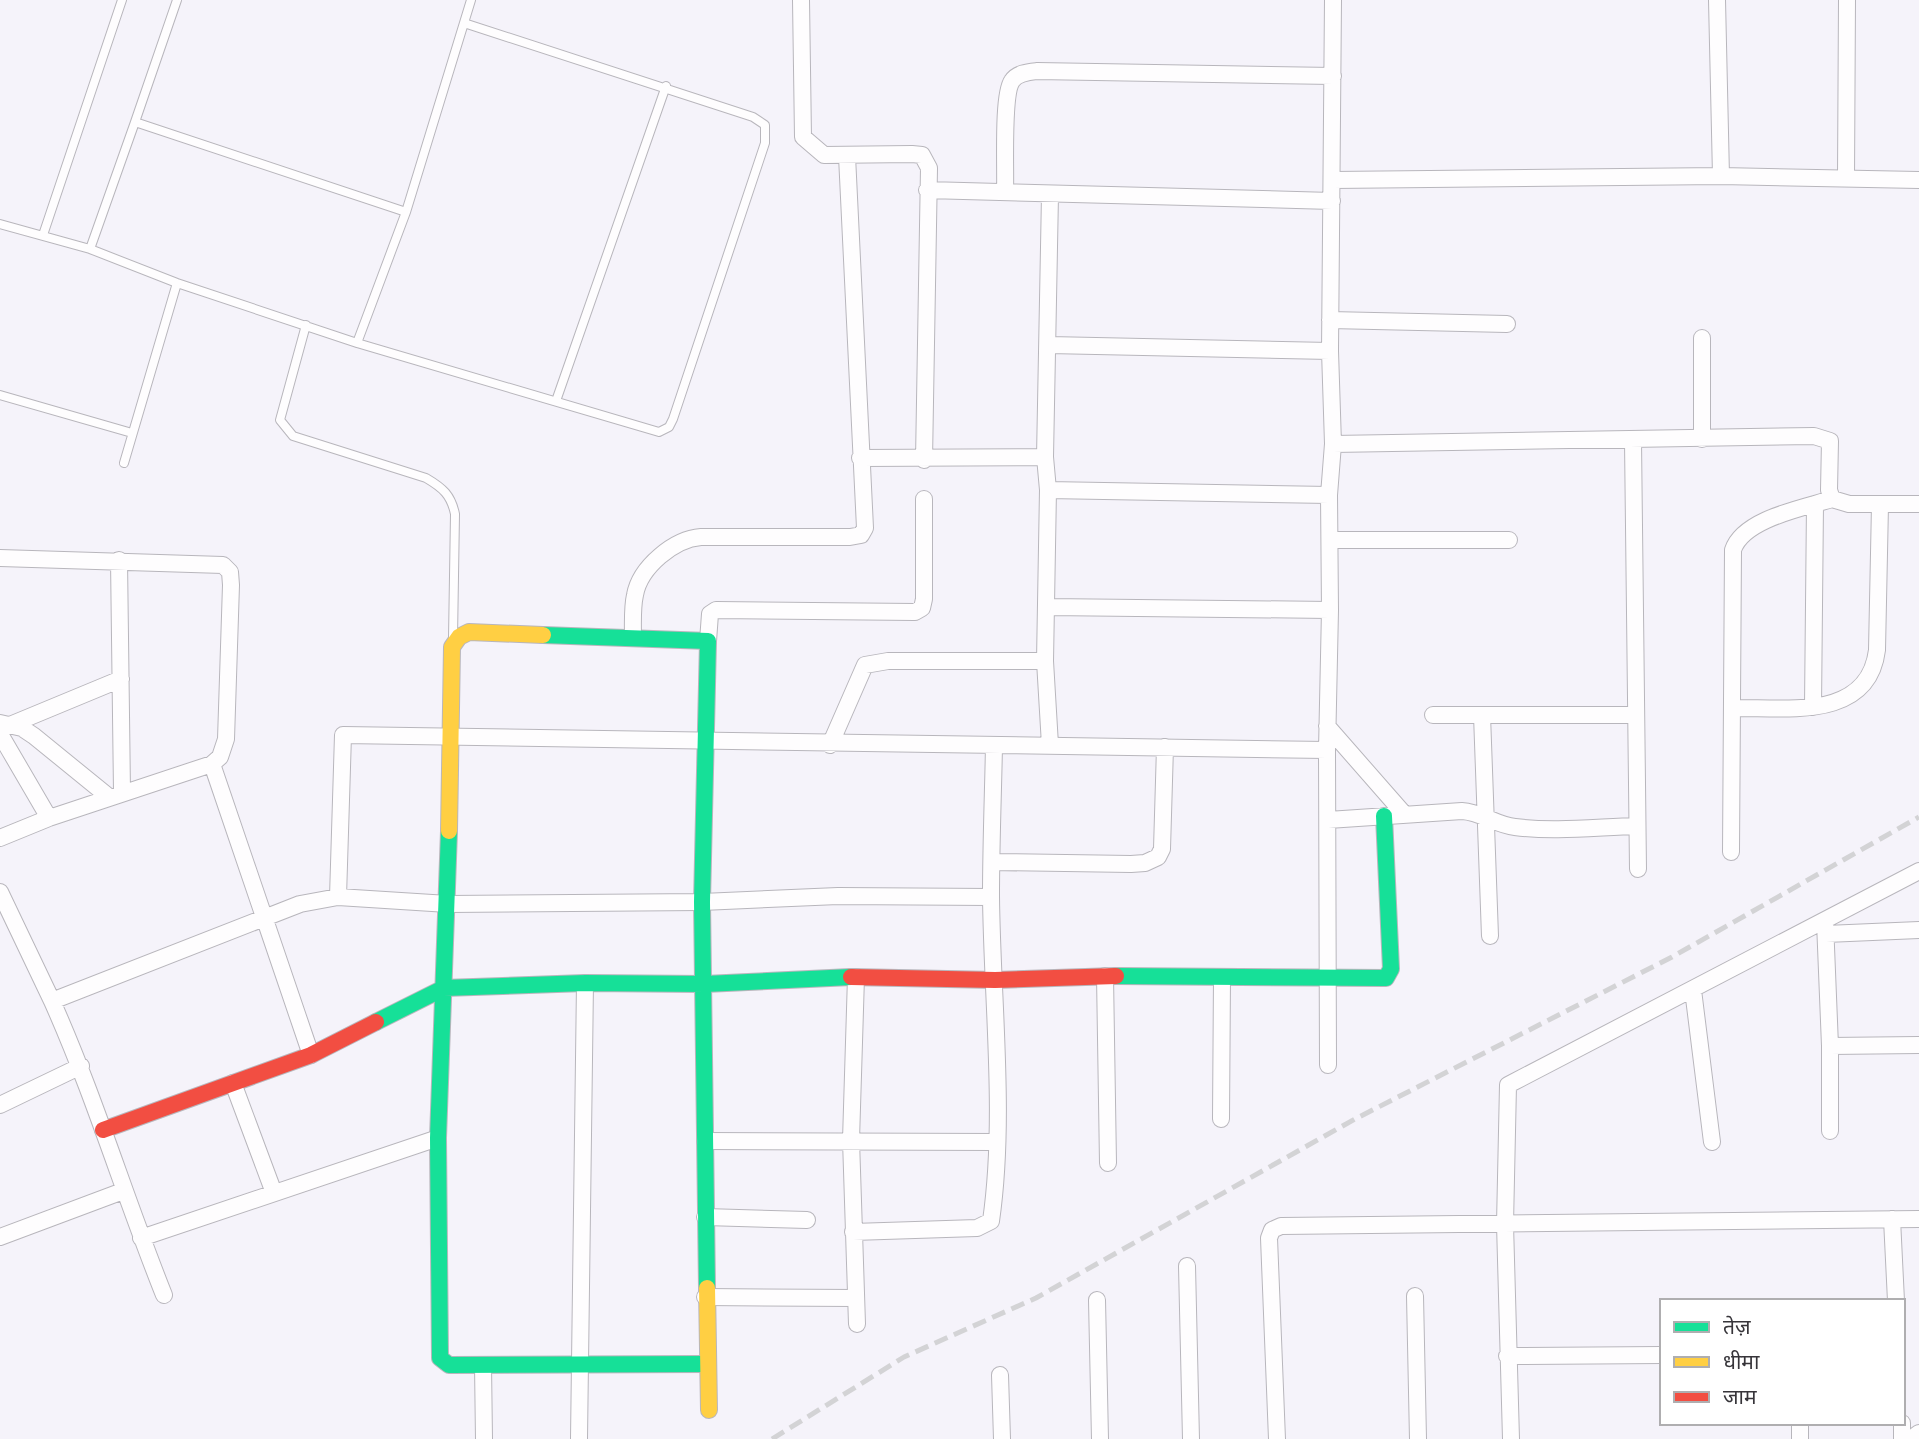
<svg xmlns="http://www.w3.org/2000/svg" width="1919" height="1439" font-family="'Golos Text','Noto Sans Devanagari',sans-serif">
  <rect width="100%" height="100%" fill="#f5f3fa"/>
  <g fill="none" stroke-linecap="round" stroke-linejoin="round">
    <defs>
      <path id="lane" d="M177 0 135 122 406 212
        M0 224 90 249 177 283 357 343 659 432 669 427 673 419 765 143V125L753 117 464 23
        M43 235 122 0
        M90 249 135 122
        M306 325 280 420 293 436 426 478C443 488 451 495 455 514L453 638
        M357 343 406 212 471 0
        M0 395 132 433
        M556 401 666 86
        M124 463 177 283"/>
      <path id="street" d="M801 0 803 137 824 155 912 154 922 155 929 168 924 460
        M1717 0 1721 176
        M1846 177 1847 0
        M1333 180 1721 176 1919 180
        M927 190 1332 201
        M1005 192C1006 170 1002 95 1012 81 1017 73 1028 72 1037 71L1333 76
        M1330 320 1507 324
        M1049 345 1330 351
        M1702 439V338
        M1633 441 1638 869
        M1333 444 1814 436 1830 441 1829 490 1832 499 1849 504H1919
        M1045 457 1050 195
        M860 458 1045 457 1048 490 1045 661 1050 745
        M1048 490 1329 495
        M1330 540H1509
        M0 558 223 565 230 572 231 585 226 739 220 757 212 764
        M119 560 122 792
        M1048 607 1330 610
        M633 638C633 624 632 608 635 595 640 567 674 539 701 537H850L861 535 865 528 847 156
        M708 641 710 614 716 610 915 612 922 608 924 599V499
        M1813 707 1815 504
        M1732 708C1784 707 1868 722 1877 650L1880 505
        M1433 715H1636
        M1482 715 1490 936
        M0 723 22 728 34 736 109 797
        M10 725 121 679
        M1327 726 1405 815
        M0 734 49 818 212 764 311 1055
        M830 745 865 665 888 661H1045
        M1328 820 1462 811C1481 812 1496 825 1515 827 1554 832 1597 827 1637 826
        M0 838 49 818
        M1731 852 1733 550C1743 519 1803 508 1832 499
        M992 862 1131 864 1145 863 1158 857 1162 849 1165 747
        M0 892 52 1001
        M338 897 343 735 1327 750
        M1825 922 1830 1046 1919 1045
        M1826 934 1919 930
        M1105 976 1108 1163
        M856 977 851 1140 857 1324
        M1693 990 1712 1142
        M1830 1046V1131
        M1328 1065 1327 750 1330 610 1329 495 1333 444 1330 351 1333 0
        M233 1083 274 1193
        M0 1105 81 1066
        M1221 1119 1222 978
        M705 1141 996 1142
        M705 1217 807 1220
        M1892 1219 1896 1301
        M853 1232 977 1228 991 1221C1006 1117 992 1001 991 896 991 846 993 796 994 746
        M0 1237 123 1191
        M141 1238 438 1138
        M1187 1266 1191 1439
        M164 1295C125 1198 95 1097 52 1001L300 904 338 897 448 904 702 902 838 896 991 897
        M1415 1296 1418 1439
        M705 1297 856 1298
        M1097 1300 1100 1439
        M1507 1356 1662 1355
        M483 1365 484 1439
        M1000 1375 1002 1439
        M1902 1423V1439
        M579 1439 585 983
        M1277 1439 1269 1238 1272 1230 1281 1226 1919 1219
        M1511 1439 1505 1224 1508 1085 1919 871
        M1800 1439V1423
        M1911 1439 1919 1433"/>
      <path id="fast" d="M543 635 708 641 702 902 707 1288
        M449 831 438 1138 440 1358 449 1365 707 1364
        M1116 976 1386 978 1391 969 1384 816
        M376 1022 444 988 585 983 705 984 851 977"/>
      <path id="slow" d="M449 831 452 647 459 637 469 632 543 635
        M707 1288 709 1410"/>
      <path id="jam" d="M851 977 995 980 1116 976
        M103 1130 311 1055 376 1022"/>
    </defs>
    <use href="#lane" stroke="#b8b6bc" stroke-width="10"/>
    <use href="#street" stroke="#b8b6bc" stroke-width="18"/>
    <use href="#fast" stroke="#b8b6bc" stroke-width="18"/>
    <use href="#slow" stroke="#b8b6bc" stroke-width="18"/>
    <use href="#jam" stroke="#b8b6bc" stroke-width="18"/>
    <use href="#lane" stroke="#fefdfe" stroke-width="8"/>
    <use href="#street" stroke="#fefdfe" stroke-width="16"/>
    <use href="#fast" stroke="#16e098" stroke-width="16"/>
    <use href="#slow" stroke="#ffcf43" stroke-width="16"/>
    <use href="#jam" stroke="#f24e42" stroke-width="16"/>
    <path stroke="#d3d3d5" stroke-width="5" stroke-dasharray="14 7" stroke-linecap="butt" d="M772 1439 904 1357 1036 1298 1355 1119 1672 957 1919 817"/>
  </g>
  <rect x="1660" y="1299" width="245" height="126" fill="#ffffff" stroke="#afaeb0" stroke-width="2"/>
  <rect x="1674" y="1322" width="35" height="10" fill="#16e098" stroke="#afaeb0" stroke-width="2"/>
  <text x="1723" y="1334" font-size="21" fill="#37353a">तेज़</text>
  <rect x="1674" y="1357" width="35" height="10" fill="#ffcf43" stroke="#afaeb0" stroke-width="2"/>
  <text x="1723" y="1369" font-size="21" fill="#37353a">धीमा</text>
  <rect x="1674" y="1392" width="35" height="10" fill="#f24e42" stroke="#afaeb0" stroke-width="2"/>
  <text x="1723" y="1404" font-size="21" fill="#37353a">जाम</text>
</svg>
